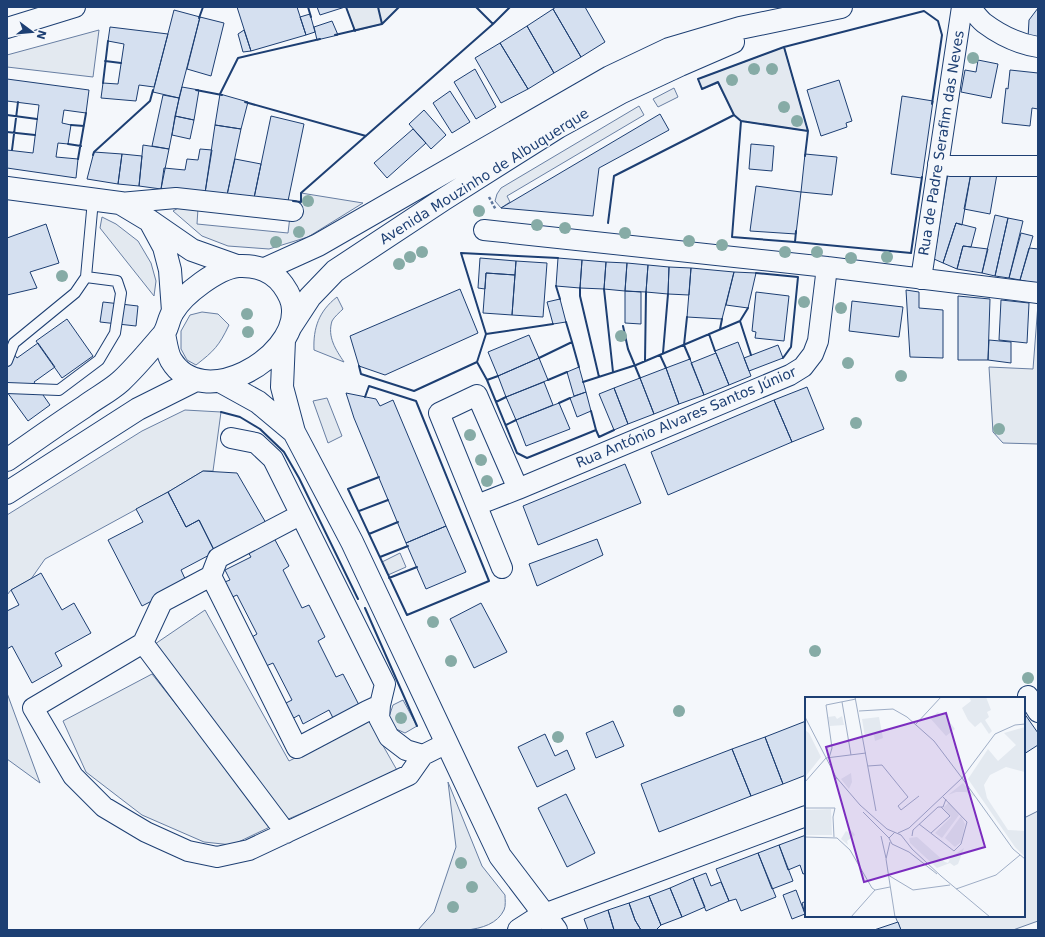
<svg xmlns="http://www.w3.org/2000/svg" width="1045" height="937" font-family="'DejaVu Sans',sans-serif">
  <rect width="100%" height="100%" fill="#f4f7fb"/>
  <path fill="#e3e9f0" stroke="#687fa3" d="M346 7H399L382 24 355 31Z
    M99 30 93 77 7 67V55Z
    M784 47 808 131 741 121 734 115 718 83 702 89 698 79Z
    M674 88 678 97 658 107 653 99Z
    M639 106 644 115 507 196 510 202 501 208 495 201 497 194 501 188Z
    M301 193 363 203 308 237 269 249 228 246 202 236 173 211 180 207 198 208 197 224 288 233 290 216H299Z
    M102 217 116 224 138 241 151 263 156 281 154 296 100 228Z
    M337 297 343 309C340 312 334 317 332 321 327 337 336 350 344 362L314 350C313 328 319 311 337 297Z
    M1038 304V444L1003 443 993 432 989 367 1033 369Z
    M202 312 218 314 229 325C219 346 214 351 196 365L187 360 181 349V331L190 315Z
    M327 398 342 436 328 443 313 401Z
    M185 410 221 412 213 471H203L168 492 45 559 31 579 11 590 7 595V515L142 431Z
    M400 553 406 567 388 575 382 562Z
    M205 610 289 761 369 721 398 772 286 820 155 644Z
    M152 674 272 826 232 845 204 842 142 815 86 772 63 721Z
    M7 693 40 783 7 759Z
    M403 700 417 726 405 733 394 728 389 717 393 705Z
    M448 782 482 866 505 895C505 899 506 906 504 910 491 937 443 930 418 930L434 912 456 847Z
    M1038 811V921L1013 930H901L895 916H1024V818Z"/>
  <path fill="#d5e0f0" stroke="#1d3f73" d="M237 7H297L306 35 251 51Z
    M317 7H345L320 15Z
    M556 7H585L605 42 581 57 553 9Z
    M1038 8V39L1028 38 1029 20Z
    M553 9 581 57 554 73 527 26Z
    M174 10 200 17 179 98 153 92Z
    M310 14 315 32 306 35 300 17Z
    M200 17 224 23 211 76 187 69Z
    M332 21 338 35 317 40 314 27Z
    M527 26 554 73 528 89 500 43Z
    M110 27 168 34 154 87 139 85 136 101 101 98 103 83 118 84 124 44 108 41Z
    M244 30 251 51 243 52 238 34Z
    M500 43 528 89 501 103 475 58Z
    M978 60 998 64 991 98 961 92 965 70 976 72Z
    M475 69 496 107 476 119 454 82Z
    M1010 70 1038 73V109L1032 108 1030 126 1002 123 1006 88 1008 89Z
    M7 79 89 90 86 113 64 110 62 123 71 125 68 144 58 143 56 157 78 159 76 178 7 168V150L33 153 39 105 7 101Z
    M839 80 852 121 846 123 847 127 821 136 807 90Z
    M182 87 199 90 194 120 175 116Z
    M450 91 470 122 452 133 433 103Z
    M220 94 248 102 241 129 215 125Z
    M163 95 179 98 169 149 152 146Z
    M902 96 933 101 922 178 891 174Z
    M424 110 446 135 431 149 409 124Z
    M660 114 669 130 599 168 593 216 501 208Z
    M175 116 194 120 190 139 172 135Z
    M271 116 304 124 288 201 254 198Z
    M215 125 241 129 227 195 205 193Z
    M413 129 426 143 387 178 374 163Z
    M751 144 774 146 772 171 749 169Z
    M143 145 169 149 161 189 139 186Z
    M200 149 212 150 205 193 161 189 164 168 185 170 187 159 198 160Z
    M94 152 122 154 118 184 87 179Z
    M122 154 142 156 139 186 118 184Z
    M805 154 837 157 832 195 801 192Z
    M235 159 261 164 254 198 227 195Z
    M948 173H971L962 225 956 223 943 263 934 259Z
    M971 173 997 174 990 214 964 209Z
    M756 186 801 192 796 234 750 231Z
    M995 215 1008 218 995 276 982 273Z
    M1008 218 1023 221 1009 278 995 276Z
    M956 223 976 228 971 247 963 246 957 269 943 263Z
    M46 224 59 263 30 272 37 288 7 295V238Z
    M1021 233 1033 236 1020 280 1009 278Z
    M963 246 988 249 982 273 957 269Z
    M1029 248 1038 249V284L1020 280Z
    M480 258 516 261 515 275 486 273 485 289 478 288Z
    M558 258 582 260 580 288 556 286Z
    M582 260 606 262 604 289 580 288Z
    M516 261 547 263 543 317 512 315Z
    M606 262 627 263 625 291 604 289Z
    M627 263 648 265 646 292 625 291Z
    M648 265 669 267 668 294 646 292Z
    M669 267 691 268 689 295 668 294Z
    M691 268 734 272 722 319 687 317Z
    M734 272 756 273 748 308 726 305Z
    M486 273 515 275 512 315 483 313Z
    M460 289 478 333 385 375 359 366 350 336Z
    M906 290 919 292V308L943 310V358L910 357Z
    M625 291 641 292V324L625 323Z
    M756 292 789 296 784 341 755 338 756 332 752 331Z
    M958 296 990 299 988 360H958Z
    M560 299 566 322 553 324 547 302Z
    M1001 300 1029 303 1027 343 999 340Z
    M852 301 903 307 899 337 849 331Z
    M103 302 138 306 136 326 100 322Z
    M67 319 93 356 62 378 36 341Z
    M529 335 539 358 498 376 488 352Z
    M989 340 1011 342V363L988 360Z
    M738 342 751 376 729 385 715 351Z
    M38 343 55 367 34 382 50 405 28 421 7 392V345L17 358Z
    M778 345 783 358 749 371 744 358Z
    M716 353 729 385 704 395 691 363Z
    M539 358 548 380 506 397 498 376Z
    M690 359 704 395 679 404 666 368Z
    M579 367 586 392 574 396 567 372Z
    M666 368 679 404 654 414 640 378Z
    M640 378 654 414 628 424 614 388Z
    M544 382 553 405 516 420 506 397Z
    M807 387 824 429 792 442 774 400Z
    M614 388 628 424 614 430 599 394Z
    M586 392 591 411 577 417 570 398Z
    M346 393 376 399 380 406 393 400 446 526 406 543 354 418Z
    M774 400 792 442 668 495 651 452Z
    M559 403 570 429 526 446 516 420Z
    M625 464 641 503 538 545 523 506Z
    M203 471 237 473 266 523 215 552 199 520 186 527 168 492Z
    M168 492 186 527 199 520 215 552 181 570 187 583 142 606 108 540 143 522 136 509Z
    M446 526 466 572 426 589 406 543Z
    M274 538 289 566 283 570 302 608 309 605 325 637 318 641 336 677 343 674 359 705 333 718 329 710 303 724 299 715 292 719 284 704 292 700 273 663 266 666 252 637 257 634 237 595 230 598 222 583 230 580 225 570 251 557 248 552Z
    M597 539 603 555 537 586 529 564Z
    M41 573 62 610 74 603 91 633 55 653 62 666 32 683 12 646 7 649V611L19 605 11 590Z
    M481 603 507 652 474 668 450 619Z
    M1024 713 1038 733V745L1024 754Z
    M613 721 624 746 596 758 586 733Z
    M806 721V775L783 784 765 737Z
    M545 734 555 756 567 750 575 769 537 787 518 747Z
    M765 737 783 784 751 796 732 749Z
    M732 749 751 796 659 832 641 784Z
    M566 794 595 853 567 867 538 808Z
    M806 835V873L803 874 800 865 788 870 779 845Z
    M779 845 793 881 772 889 758 853Z
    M758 853 776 897 741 911 736 899 729 901 716 869Z
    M706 873 711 886 721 882 729 901 706 911 693 878Z
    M693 878 705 907 682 917 670 888Z
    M670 888 682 917 661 925 649 896Z
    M796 890 805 914 792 919 783 895Z
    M649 896 661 925 656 930H641L635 920 629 903Z
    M806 901V913L805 914 802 903Z
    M629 903 635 920 641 930H614L608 910Z
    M608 910 614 930H588L584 919Z
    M898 922 901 930H874Z"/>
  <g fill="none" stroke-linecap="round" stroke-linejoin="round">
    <defs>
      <path id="lane" d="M7 361 14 343 75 293 86 277
        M7 388 59 390 99 360 115 333 121 293 117 281 86 277 93 200"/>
      <path id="street" d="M970 7C974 12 979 19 984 23 1000 35 1019 44 1038 47
        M7 28 75 7
        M938 164 950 166H1038
        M120 203 176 198 293 211
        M484 230 827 267 1038 293
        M921 279 962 7
        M231 438 256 443 273 459 385 684 380 705 379 718 389 737 406 750 423 755
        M477 505 518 489
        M300 515 218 558 211 576 162 602 143 643 33 708 73 776 104 807 146 832 188 851 217 857 249 850 409 775 423 755 447 743
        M502 568 439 413 477 395 518 489 790 375 803 367 813 354 818 341 827 267
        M211 576 297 748 367 711 380 705
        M143 643 286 833
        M1028 696 1038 712
        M544 914 806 816"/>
      <path id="secondary" d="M7 188 120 203 150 221 192 250 237 266
        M151 223 164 247 170 270 173 311
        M544 914 556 930"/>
      <path id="primary" d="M265 269 318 245 610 77 669 49 740 28 841 7
        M291 326 310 297 335 271 444 199 558 127 620 93 680 65 733 42
        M284 340 282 387 294 432 352 542 500 856 544 914 519 930
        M220 381 258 402 294 432
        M7 460C33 442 58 424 84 407 96 398 110 391 121 381 136 367 149 351 162 336 168 330 168 319 173 312 183 294 218 268 238 266 257 265 272 270 283 285 288 292 293 301 293 310 295 359 202 412 171 360 167 353 166 343 164 334
        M7 493 138 409 196 380"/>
    </defs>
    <use href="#lane" stroke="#1d3f73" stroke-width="12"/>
    <use href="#street" stroke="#1d3f73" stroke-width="22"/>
    <use href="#secondary" stroke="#1d3f73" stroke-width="24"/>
    <use href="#primary" stroke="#1d3f73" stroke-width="24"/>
    <path stroke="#5e769c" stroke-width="2.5" stroke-dasharray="3 2" stroke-linecap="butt" d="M489 197 496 210"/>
    <use href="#lane" stroke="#f4f7fb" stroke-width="10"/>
    <use href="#street" stroke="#f4f7fb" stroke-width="20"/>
    <use href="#secondary" stroke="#f4f7fb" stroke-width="22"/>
    <use href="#primary" stroke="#f4f7fb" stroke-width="22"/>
    <path stroke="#1d3f73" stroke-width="2" d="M308 7 311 17
      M346 7 355 31
      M378 7 382 24 399 7
      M476 7 493 24 510 7
      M199 18 203 7
      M335 35 382 24
      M105 61 121 63
      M103 83 108 41
      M196 90 222 95
      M220 94 238 58 320 39
      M245 102 366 136
      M7 115 37 119
      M734 115 741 121 732 237 795 242 796 231
      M741 121 808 131
      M71 125 84 126
      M7 132 35 135
      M68 144 81 146
      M12 150 18 102
      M93 155 94 152 150 101 153 90
      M805 156 808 131 784 47 924 11 938 21 942 35 932 104
      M78 159 86 113
      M293 201 301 202V193L493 24
      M608 223 614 176 734 115 718 82 702 89 698 79 784 47
      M795 242 911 253 922 177
      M756 273 798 277 791 347 783 358
      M556 286 560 299
      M580 288V296L599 377
      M604 289 613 372
      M687 317 684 345 690 359
      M740 321 751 355
      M623 326 628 349 640 378
      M720 329 722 319
      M486 334 461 253 558 258
      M709 334 715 351
      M572 342 579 367
      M663 353 668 294
      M660 355 666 368
      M539 358 572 342 566 322
      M645 361 646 292
      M477 362 487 380 517 453 527 458 596 430 599 437 614 430
      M359 366 361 374 414 391 477 362 486 334 553 324
      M487 380 498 376
      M548 380 567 372
      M583 382 636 365 740 321 748 308
      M365 397 369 386 416 401 489 581 407 615 348 489 379 477
      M496 402 506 397
      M559 403 570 398
      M591 411 596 430
      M221 412 240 417 260 429 284 452 299 478 358 599
      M506 425 516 420
      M359 511 388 500
      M369 534 398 522
      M380 557 408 546
      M389 578 417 567
      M365 608 417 726"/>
  </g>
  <g fill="#86aba6">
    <circle cx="973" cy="58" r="6"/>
    <circle cx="754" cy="69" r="6"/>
    <circle cx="772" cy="69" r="6"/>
    <circle cx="732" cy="80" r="6"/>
    <circle cx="784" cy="107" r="6"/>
    <circle cx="797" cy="121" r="6"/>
    <circle cx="308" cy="201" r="6"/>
    <circle cx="479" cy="211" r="6"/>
    <circle cx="537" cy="225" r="6"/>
    <circle cx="565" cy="228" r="6"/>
    <circle cx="299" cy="232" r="6"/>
    <circle cx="625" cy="233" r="6"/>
    <circle cx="689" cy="241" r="6"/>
    <circle cx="276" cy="242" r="6"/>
    <circle cx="722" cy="245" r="6"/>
    <circle cx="422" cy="252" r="6"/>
    <circle cx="785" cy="252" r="6"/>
    <circle cx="817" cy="252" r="6"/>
    <circle cx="410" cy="257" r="6"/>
    <circle cx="887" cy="257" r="6"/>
    <circle cx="851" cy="258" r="6"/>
    <circle cx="399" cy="264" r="6"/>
    <circle cx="62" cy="276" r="6"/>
    <circle cx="804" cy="302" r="6"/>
    <circle cx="841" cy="308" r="6"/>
    <circle cx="247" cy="314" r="6"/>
    <circle cx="248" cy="332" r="6"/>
    <circle cx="621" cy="336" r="6"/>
    <circle cx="848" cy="363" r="6"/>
    <circle cx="901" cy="376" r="6"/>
    <circle cx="856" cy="423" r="6"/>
    <circle cx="999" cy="429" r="6"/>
    <circle cx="470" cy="435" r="6"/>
    <circle cx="481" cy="460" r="6"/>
    <circle cx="487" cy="481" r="6"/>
    <circle cx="433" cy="622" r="6"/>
    <circle cx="815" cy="651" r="6"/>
    <circle cx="451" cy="661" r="6"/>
    <circle cx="1028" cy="678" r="6"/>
    <circle cx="679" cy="711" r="6"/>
    <circle cx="401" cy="718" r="6"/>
    <circle cx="558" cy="737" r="6"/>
    <circle cx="461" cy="863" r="6"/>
    <circle cx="472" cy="887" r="6"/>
    <circle cx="453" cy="907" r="6"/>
  </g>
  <g text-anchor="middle" stroke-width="3" stroke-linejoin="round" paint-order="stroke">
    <g font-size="14" fill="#1d3f73" stroke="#f4f7fb">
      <text transform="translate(941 143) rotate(-81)" y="5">Rua de Padre Serafim das Neves</text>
      <text transform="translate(484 176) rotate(-32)" y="5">Avenida Mouzinho de Albuquerque</text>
      <text transform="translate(686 417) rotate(-23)" y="5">Rua António Alvares Santos Júnior</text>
    </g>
  </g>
  <g transform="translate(805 697)">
    <rect width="220" height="220" fill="#f4f7fb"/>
    <path d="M164 0H181L186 13 182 15 184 20 180 23 187 34 184 37 176 25 170 30 163 23 157 11 166 4ZM133 15 135 17 138 16 150 32 141 39 125 21ZM30 19 32 22 37 19 39 28 25 29 23 20ZM74 20 78 41 70 44 69 38 60 40 57 22ZM220 30V75L201 70 185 78 179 88 182 101 203 133 220 134V160L210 150 163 82 183 52 193 64 211 48 199 36ZM0 33 4 36 16 60 0 80ZM46 76 47 85 44 92 36 82ZM158 86 170 100 161 95H151L143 98ZM144 105 154 118 137 141 130 136 146 120 138 111ZM26 112 27 138H0V113ZM156 119 160 127 156 145 150 150 140 141ZM43 132 48 135 50 138 42 144 43 148 36 142 41 134 45 136ZM112 140 140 165 143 166 146 160 159 151 153 167 149 169 145 166 132 171 105 146 104 141Z" fill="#e3e9f0"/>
    <path fill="none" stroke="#9eadc5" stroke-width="1" d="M50 0 71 114M37 5 46 58M54 14 88 12 102 20 129 44 157 81 190 37 210 28 220 27M0 20 32 82M111 27 136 0M24 61 27 51 21 8 51 2M63 69 77 68 103 100 93 109 96 113 114 99M31 80 55 108 82 132 96 138 107 152 136 179 185 220M0 85 21 61 61 56M0 111H30L28 120 29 140M58 115 84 141M114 127 149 154 156 147 162 125 138 100M90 135 84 141 87 147 104 155 132 177M93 136 104 131 157 81 208 152 220 162M126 136 145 119 136 110M76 139 81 161M107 139 108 133 133 110H138L141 102M0 140 32 141 45 153 67 191 70 193 85 190M85 145 81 162 90 220M83 178 108 193 145 188M151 192 191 178 215 158M46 220 70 193"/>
    <path fill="#7b2cbf" fill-opacity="0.15" stroke="#7b2cbf" stroke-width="2" d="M141 16 180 150 59 185 21 50Z"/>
    <rect width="220" height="220" fill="none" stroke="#1d3f73" stroke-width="2"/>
  </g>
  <rect width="1045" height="937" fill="none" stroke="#1d3f73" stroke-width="16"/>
  <g transform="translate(32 32) rotate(106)" stroke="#f4f7fb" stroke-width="3" paint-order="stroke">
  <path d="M0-3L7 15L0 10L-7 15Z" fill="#1d3f73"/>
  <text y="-6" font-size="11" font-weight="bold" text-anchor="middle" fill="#1d3f73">N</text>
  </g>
</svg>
